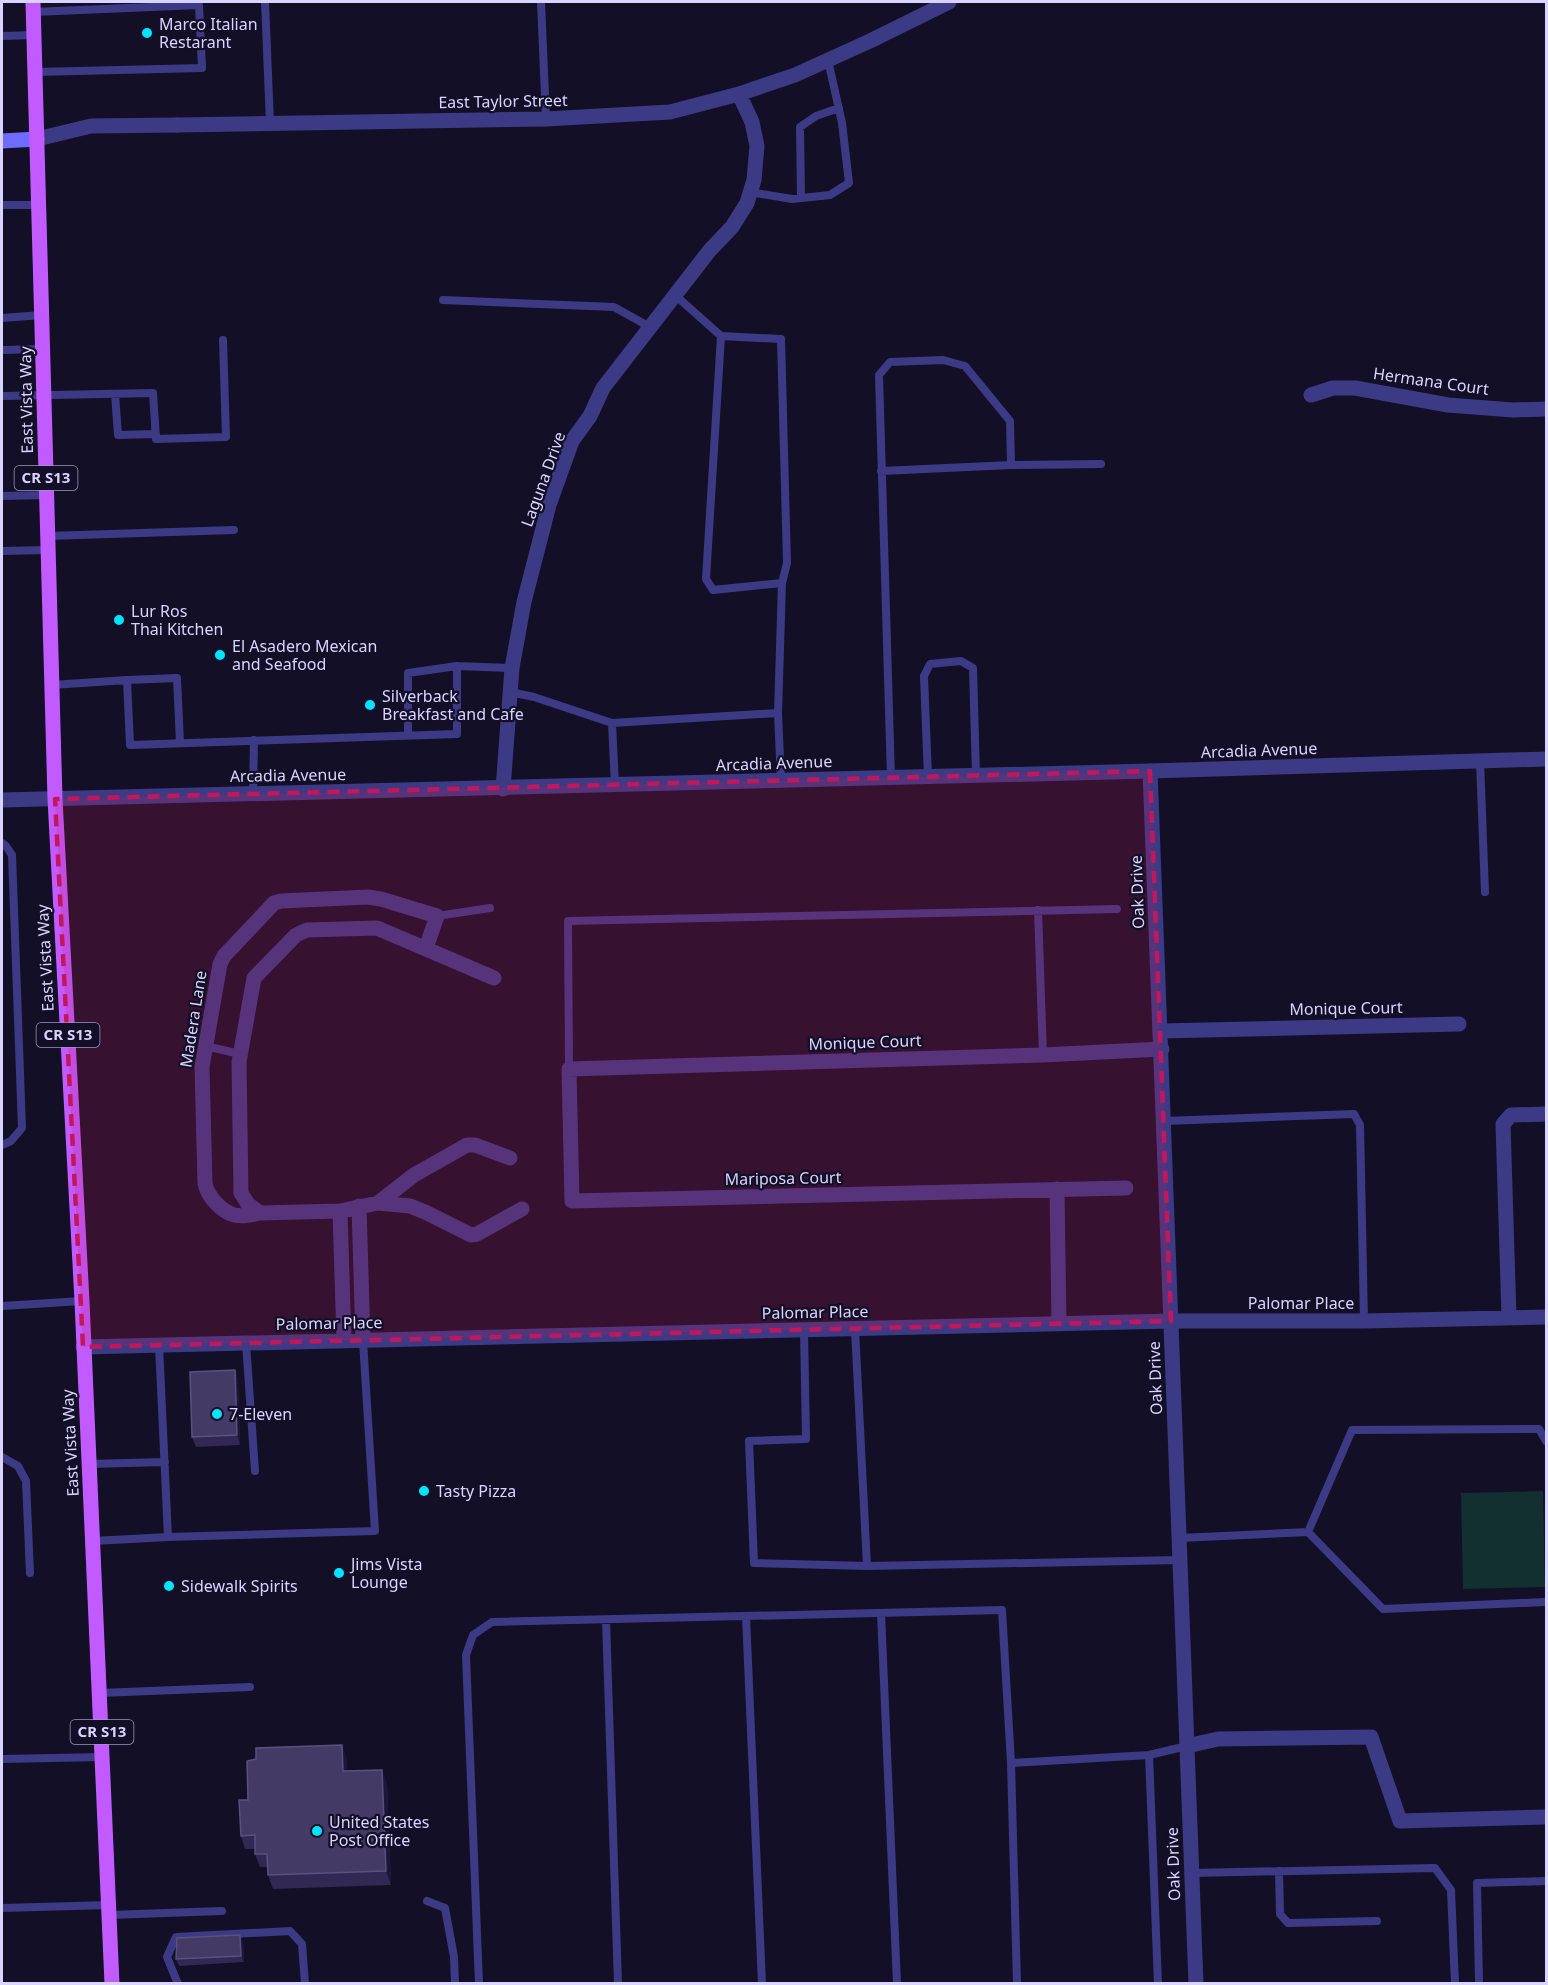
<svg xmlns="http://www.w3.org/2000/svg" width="1548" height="1985" font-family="'Noto Sans',sans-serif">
  <rect width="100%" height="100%" fill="#130f26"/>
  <path fill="#12302f" d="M1543 1491 1545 1587 1463 1589 1461 1493Z"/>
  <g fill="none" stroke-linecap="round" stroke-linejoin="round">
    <path stroke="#3d3a85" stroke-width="8" d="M265 2 270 123
      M541 2 546 119
      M33 12 199 5 202 68 35 72
      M2 36 34 35
      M750 192 792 199 830 195 849 183 842 123 828 60
      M801 198 800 127 816 116 839 108
      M2 205H39
      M675 295 721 336 781 339 787 563 782 583 713 590 706 579 721 336
      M443 300 614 307 650 327
      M2 318 42 315
      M2 350 43 349
      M115 394 118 435 156 434
      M2 396 153 393 156 439 226 437 223 340
      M1011 465 1101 464
      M881 471 1011 465 1010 421 965 366 943 360 890 362 879 375 891 778
      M2 496 47 495
      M48 536 234 530
      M2 551 48 550
      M52 685 127 680
      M510 692 534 697 612 723 615 785
      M612 723 778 713
      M408 735V673L457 666
      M180 743 177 678 127 680 130 745 457 734V666L512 668
      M1480 761 1485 892
      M928 777 924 676 930 664 961 661 973 668 976 776
      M781 781 778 713 782 583
      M253 794 254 740
      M2 843 6 846 12 855 22 1128 11 1141 2 1145
      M1038 910 1043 1055
      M437 916 490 908
      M205 1046 240 1054
      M569 1069 568 921 1117 909
      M1164 1121 1354 1114 1360 1125 1364 1321
      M2 1306 82 1301
      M804 1330 806 1439 749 1441 754 1563 867 1566 855 1329
      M246 1343 255 1471
      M159 1345 168 1537 375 1531 363 1341
      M2 1457 18 1466 26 1481 30 1573
      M89 1464 165 1462
      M1308 1532 1352 1430 1539 1429 1546 1441
      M1179 1538 1308 1532 1383 1609 1546 1602
      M93 1541 168 1537
      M867 1566 1180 1560
      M881 1613 897 1984
      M746 1616 762 1984
      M606 1620 618 1984
      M100 1693 250 1687
      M1149 1755 1158 1984
      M2 1759 102 1757
      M1011 1763 1149 1755 1187 1746
      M1279 1871 1280 1914 1288 1923 1377 1921
      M1191 1873 1435 1868 1451 1890 1455 1984
      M427 1901 445 1908 454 1957 455 1984
      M2 1908 109 1905
      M110 1915 222 1911
      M178 1984 167 1957 176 1937 290 1931 302 1944 305 1984
      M479 1984 466 1655 473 1635 492 1622 1002 1610 1011 1763 1017 1984
      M1479 1984 1477 1883 1546 1881"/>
    <path stroke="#3d3a85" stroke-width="15" d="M177 125 546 119 670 112 739 94 795 75 870 41 949 2
      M1311 395 1333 388H1355L1448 405 1513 410 1546 409
      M1150 771 1546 759
      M503 789 512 668 524 602 549 505 572 441 590 416 603 388 710 250 732 227 747 203 754 180 757 146 752 122 739 94
      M426 948 437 916 381 899 368 897 281 901 274 903 224 956 220 964 202 1067 205 1183C207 1196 221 1211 234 1215 243 1217 251 1215 260 1213L248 1204 241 1193 239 1062 254 978 296 935 307 930 377 928 494 978
      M1161 1031 1459 1024
      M1126 1188 572 1201 569 1069 1043 1055 1162 1049
      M1057 1189 1059 1323
      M378 1203 410 1206 425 1212 471 1235 477 1234 522 1209
      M359 1206 363 1341
      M340 1211 344 1341
      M260 1213 340 1211 378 1203 414 1175 467 1145H475L510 1158
      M1509 1317 1503 1124 1511 1115 1546 1114
      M83 1347 1171 1321H1364L1546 1317
      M1187 1746 1218 1739 1371 1737 1400 1821 1546 1817"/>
    <path stroke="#3d3a85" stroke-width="15" d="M37 139 91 126 177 125
      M2 800 1150 771 1196 1984"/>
    <path stroke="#6f6bff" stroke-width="15" d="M2 141 37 139"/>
    <path stroke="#c25bff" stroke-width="15" d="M33 2 55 799 82 1301 112 1984"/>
  </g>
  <path fill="#312854" d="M235 1370 238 1380 240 1445 196 1447 192 1437Z
    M347 1759V1771L387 1783 391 1885 273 1889 268 1875V1867H260L255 1854V1849H245L241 1836 248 1800Z
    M240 1935 243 1942 244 1962 179 1966 176 1959Z"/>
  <path fill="#1d163a" d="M235 1370 238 1380 240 1445 237 1435Z
    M342 1745 347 1759 348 1785 343 1771Z
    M382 1770 387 1783 391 1885 386 1871Z
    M240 1935 243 1942 244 1962 241 1956Z"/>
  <path fill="#433a66" stroke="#5a527e" stroke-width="1.5" d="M235 1370 237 1435 192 1437 190 1372Z
    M342 1745 343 1771 382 1770 386 1871 268 1875 267 1854H255V1835L241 1836 239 1800H248L247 1761 256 1759V1748Z
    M240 1935 241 1956 176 1959 177 1938Z"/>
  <path fill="#c2185b" fill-opacity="0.2" stroke="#c2185b" stroke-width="4.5" stroke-dasharray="12 8" stroke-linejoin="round" d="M1150 771 1171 1321 83 1347 55 799Z"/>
  <g fill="#00e5ff" stroke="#130f26" stroke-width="2">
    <circle cx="147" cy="33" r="6"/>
    <circle cx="119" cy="620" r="6"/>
    <circle cx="220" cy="655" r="6"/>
    <circle cx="370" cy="705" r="6"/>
    <circle cx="217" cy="1414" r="6"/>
    <circle cx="424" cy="1491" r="6"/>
    <circle cx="339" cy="1573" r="6"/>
    <circle cx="169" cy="1586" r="6"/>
    <circle cx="317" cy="1831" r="6"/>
  </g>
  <g text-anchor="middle" stroke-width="4.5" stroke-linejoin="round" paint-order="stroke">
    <g fill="#130f26" stroke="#9e99be" stroke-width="1.5">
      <rect x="14.5" y="466" width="63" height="24" rx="4.5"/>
      <rect x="36.5" y="1023" width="63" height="24" rx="4.5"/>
      <rect x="70.5" y="1720" width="63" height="24" rx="4.5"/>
    </g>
    <g font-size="15" font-weight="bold" fill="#d9d4ff">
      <text x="46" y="483">CR S13</text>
      <text x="68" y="1040">CR S13</text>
      <text x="102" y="1737">CR S13</text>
    </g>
    <g font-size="16" fill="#d9d4ff" stroke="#130f26" text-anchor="start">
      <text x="159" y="30">Marco Italian<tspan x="159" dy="18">Restarant</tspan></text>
      <text x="131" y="617">Lur Ros<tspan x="131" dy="18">Thai Kitchen</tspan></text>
      <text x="232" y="652">El Asadero Mexican<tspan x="232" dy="18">and Seafood</tspan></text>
      <text x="382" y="702">Silverback<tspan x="382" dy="18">Breakfast and Cafe</tspan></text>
      <text x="229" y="1420">7-Eleven</text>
      <text x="436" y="1497">Tasty Pizza</text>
      <text x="351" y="1570">Jims Vista<tspan x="351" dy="18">Lounge</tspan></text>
      <text x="181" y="1592">Sidewalk Spirits</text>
      <text x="329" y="1828">United States<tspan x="329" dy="18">Post Office</tspan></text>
    </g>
    <g font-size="16" fill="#d9d4ff" stroke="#130f26">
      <text transform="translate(503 101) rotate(-1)" y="6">East Taylor Street</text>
      <text transform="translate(1431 381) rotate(8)" y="6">Hermana Court</text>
      <text transform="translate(26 400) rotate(-91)" y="6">East Vista Way</text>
      <text transform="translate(543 479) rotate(-70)" y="6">Laguna Drive</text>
      <text transform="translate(1259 750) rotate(-2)" y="6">Arcadia Avenue</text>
      <text transform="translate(774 763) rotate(-2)" y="6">Arcadia Avenue</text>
      <text transform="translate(288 775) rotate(-1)" y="6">Arcadia Avenue</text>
      <text transform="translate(1137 892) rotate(-92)" y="6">Oak Drive</text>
      <text transform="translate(45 958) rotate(-93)" y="6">East Vista Way</text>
      <text transform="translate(1346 1008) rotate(-1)" y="6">Monique Court</text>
      <text transform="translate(193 1019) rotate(-81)" y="6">Madera Lane</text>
      <text transform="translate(865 1042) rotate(-2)" y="6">Monique Court</text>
      <text transform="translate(783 1178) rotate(-1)" y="6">Mariposa Court</text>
      <text x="1301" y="1309">Palomar Place</text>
      <text transform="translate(815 1312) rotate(-1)" y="6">Palomar Place</text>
      <text transform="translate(329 1323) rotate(-1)" y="6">Palomar Place</text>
      <text transform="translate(1155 1378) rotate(-92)" y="6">Oak Drive</text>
      <text transform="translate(70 1443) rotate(-93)" y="6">East Vista Way</text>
      <text transform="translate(1173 1864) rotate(-92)" y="6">Oak Drive</text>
    </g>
  </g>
  <rect width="1548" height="1985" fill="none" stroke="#d9d4ff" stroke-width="6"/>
</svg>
